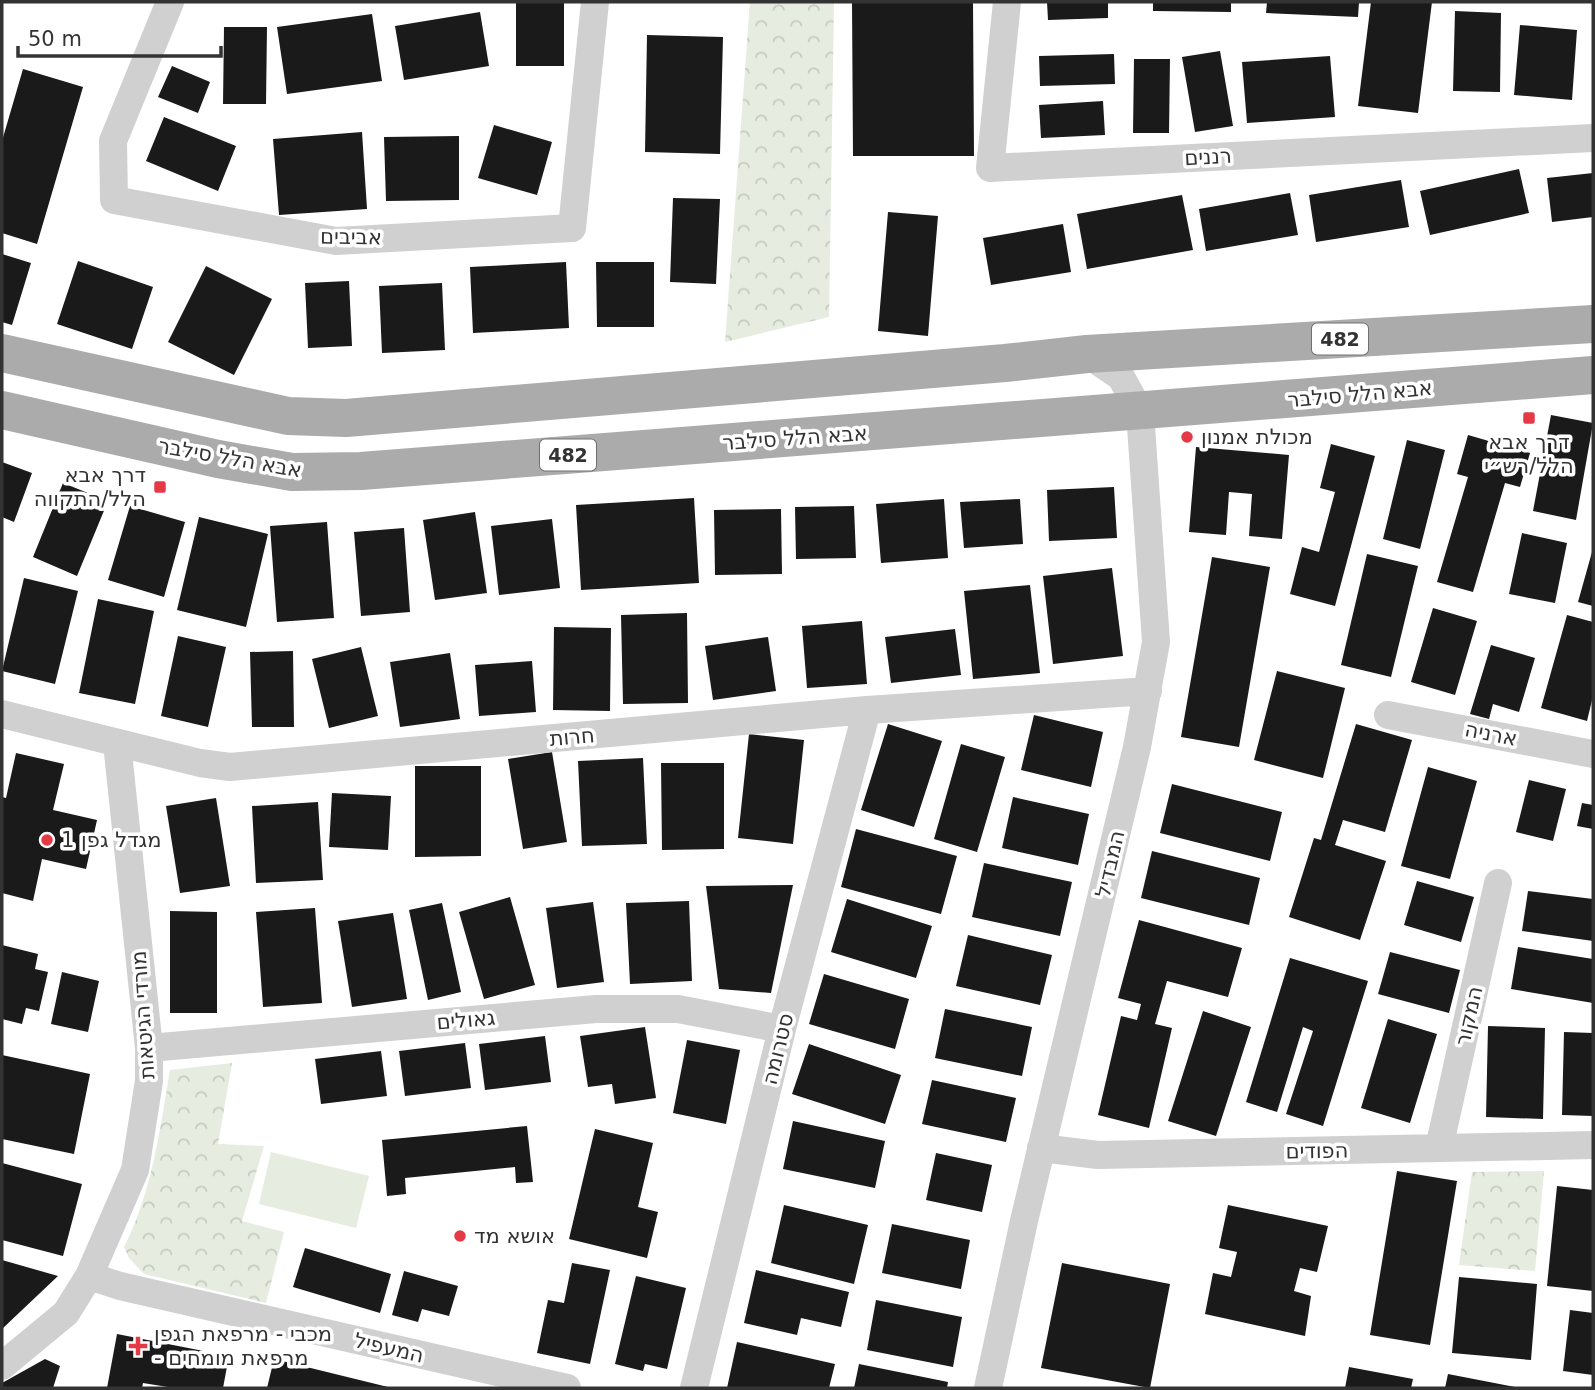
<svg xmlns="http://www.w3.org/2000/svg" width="1595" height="1390" font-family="'DejaVu Sans','Noto Sans Hebrew',sans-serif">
  <defs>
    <pattern id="park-crowns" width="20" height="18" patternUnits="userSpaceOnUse" patternTransform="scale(1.75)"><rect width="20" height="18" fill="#e6ecdf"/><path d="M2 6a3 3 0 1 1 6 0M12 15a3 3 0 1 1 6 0" fill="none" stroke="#c6cbc0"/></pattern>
  </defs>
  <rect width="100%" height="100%" fill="#fff"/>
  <path fill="#e6ecdf" d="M271 1152 369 1176 356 1228 259 1204Z"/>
  <path fill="url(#park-crowns)" d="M750 2H834L829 317 725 342Z
    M232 1063 218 1144 264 1146 242 1221 284 1232 266 1303 144 1274 129 1258 124 1247C152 1193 160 1129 170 1070Z
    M1544 1171 1535 1271 1459 1265 1472 1172Z"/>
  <path fill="#1a1a1a" d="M516 2H564V66H516Z
    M852 2H973L974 156H853Z
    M1047 2H1108V18L1048 20Z
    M1153 2H1231V12L1153 11Z
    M1267 2H1359L1358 17 1266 13Z
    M1371 2H1432L1418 113 1358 106Z
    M1455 11 1501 13 1500 92 1453 91Z
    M480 12 489 66 404 80 395 26Z
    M372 14 382 81 287 94 277 27Z
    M1520 25 1577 30 1572 100 1514 95Z
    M224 27H267L266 104H223Z
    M647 35 723 37 720 154 645 152Z
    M1220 51 1233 126 1195 132 1182 57Z
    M1114 54 1115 84 1040 86 1039 56Z
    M1330 56 1335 117 1247 123 1242 62Z
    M1134 59H1170L1169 133H1133Z
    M172 66 210 82 198 113 158 97Z
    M23 69 83 87 37 244 2 233V141Z
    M1103 101 1105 135 1041 138 1039 105Z
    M164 117 236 146 218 191 146 161Z
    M494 125 552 142 537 195 478 178Z
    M362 132 367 209 279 215 273 139Z
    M459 136V200L386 201 384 137Z
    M1519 169 1529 213 1430 235 1420 191Z
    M1593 173V217L1552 222 1547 178Z
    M1401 180 1409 227 1316 242 1309 195Z
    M1290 193 1298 235 1206 251 1199 209Z
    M1182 195 1193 250 1087 269 1077 214Z
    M673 198 720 199 716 284 670 282Z
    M888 212 938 216 928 336 878 331Z
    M1063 224 1071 272 991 285 983 238Z
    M2 254 31 263 12 325 2 322Z
    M78 261 153 287 132 349 57 324Z
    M566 262 569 328 473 333 470 267Z
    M596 262H654V327H597Z
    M206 266 272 299 234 375 168 342Z
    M349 281 352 346 308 348 305 283Z
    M442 283 445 350 382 353 379 286Z
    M1551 415 1593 423 1576 520 1533 511Z
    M1468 435 1530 453 1520 487 1505 483 1473 592 1437 582 1468 477 1457 474Z
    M1407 440 1445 450 1420 549 1383 539Z
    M1331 444 1375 456 1335 606 1290 594 1302 547 1319 552 1335 492 1320 488Z
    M1196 447 1289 455 1282 539 1249 536 1252 494 1229 492 1226 535 1189 532Z
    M2 462 32 473 14 522 2 517Z
    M63 483 108 501 77 576 33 557Z
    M1114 487 1117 538 1049 541 1047 490Z
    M694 498 699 583 581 590 576 505Z
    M944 499 948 558 881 563 876 504Z
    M1020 499 1023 544 964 548 960 502Z
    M130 506 185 522 164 597 108 580Z
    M854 506 856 558 796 559 795 507Z
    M781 509 782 574 715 575 714 510Z
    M475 512 487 593 435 600 423 520Z
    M199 517 268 534 246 627 177 610Z
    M552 519 560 588 499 595 491 526Z
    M327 522 334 618 277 622 270 526Z
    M404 528 410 612 361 616 354 532Z
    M1522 533 1567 543 1555 603 1509 594Z
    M1592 552H1593V606L1578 602Z
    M1367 554 1418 566 1391 677 1341 665Z
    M1212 557 1270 567 1239 747 1181 737Z
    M1112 568 1123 656 1053 664 1043 576Z
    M24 578 78 591 55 684 2 671Z
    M1030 585 1040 673 973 679 964 591Z
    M98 599 154 611 135 704 79 693Z
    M1433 608 1477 621 1455 695 1411 682Z
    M687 613 688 703 623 704 621 615Z
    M1567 615 1593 622V696L1587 721 1541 708Z
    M862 621 867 684 807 688 802 626Z
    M554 627 611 628 610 711 553 710Z
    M955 629 961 675 891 683 885 637Z
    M178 636 226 647 208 727 161 716Z
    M768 637 776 691 713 700 705 646Z
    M1491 645 1535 658 1519 712 1493 704 1489 719 1470 714Z
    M361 647 378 716 329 728 312 659Z
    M293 651 294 727H252L250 652Z
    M450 653 460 719 400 727 390 662Z
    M532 661 536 712 479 716 475 665Z
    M1277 671 1345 688 1323 778 1254 760Z
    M1034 715 1103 732 1091 787 1021 770Z
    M888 724 942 741 914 827 861 810Z
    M1356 724 1412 740 1385 832 1343 820 1335 845 1386 861 1360 940 1289 917 1314 838 1321 840Z
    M749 734 804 740 793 844 738 838Z
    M961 744 1005 757 977 852 934 839Z
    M552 752 567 842 523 849 508 759Z
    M16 753 64 764 53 810 97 820 86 869 42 859 33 901 2 893V797L6 798Z
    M643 758 647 844 582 846 578 761Z
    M661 763H724V849L662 850Z
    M415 766H481V856L415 857Z
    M1428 767 1477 781 1450 879 1401 866Z
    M1529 780 1566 789 1553 841 1516 832Z
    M1172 784 1282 812 1270 861 1160 833Z
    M332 793 391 796 388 850 329 847Z
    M1013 797 1089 814 1078 865 1002 848Z
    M216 798 230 886 180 893 166 806Z
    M318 802 323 880 256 883 252 806Z
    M1582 803 1593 805V829L1577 826Z
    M856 829 957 856 941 914 841 887Z
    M1152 851 1260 878 1249 925 1141 898Z
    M984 863 1072 882 1060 936 972 917Z
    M1417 881 1474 897 1461 942 1404 925Z
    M793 885 771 993 719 989 706 886Z
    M1528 891 1593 899V941L1522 931Z
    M510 897 535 985 484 999 459 912Z
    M847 899 932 926 916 978 831 952Z
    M689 901 692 981 630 984 626 903Z
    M593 902 604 982 557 988 546 908Z
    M442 903 461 992 428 1000 409 910Z
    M315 908 322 1003 263 1007 256 912Z
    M170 911 217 912V1013H170Z
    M393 913 407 999 352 1007 338 921Z
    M1139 920 1242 948 1228 997 1167 981 1155 1024 1172 1028 1149 1128 1098 1115 1121 1016 1137 1020 1141 1004 1118 998Z
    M968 935 1052 955 1040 1005 956 986Z
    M2 945 38 954 35 969 48 972 39 1011 26 1008 22 1024 2 1019Z
    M1518 947 1593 959V1003L1511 989Z
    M1390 952 1460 970 1449 1013 1378 994Z
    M1290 958 1368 981 1323 1126 1286 1114 1313 1031 1303 1027 1277 1112 1246 1102Z
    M62 972 99 981 88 1032 51 1024Z
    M824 974 909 999 895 1049 809 1024Z
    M945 1009 1032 1027 1022 1076 935 1058Z
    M1203 1011 1251 1027 1216 1136 1168 1121Z
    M1388 1019 1437 1034 1410 1123 1361 1108Z
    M1488 1026 1545 1028 1543 1119 1486 1117Z
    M645 1027 656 1098 615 1104 612 1084 588 1087 580 1036Z
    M1564 1032 1593 1033V1116L1562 1115Z
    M545 1036 551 1082 485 1090 479 1044Z
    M687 1040 740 1050 726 1124 673 1113Z
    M465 1043 471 1088 405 1096 399 1051Z
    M809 1044 901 1075 885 1124 792 1094Z
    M381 1051 387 1096 321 1104 315 1059Z
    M2 1055 90 1074 74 1154 2 1139Z
    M932 1080 1016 1098 1006 1142 922 1124Z
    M793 1121 885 1141 875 1188 783 1169Z
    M527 1126 533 1182 516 1183 515 1167 405 1178 406 1194 387 1196 382 1140Z
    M595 1129 653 1143 638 1207 658 1212 647 1258 569 1239Z
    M936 1153 992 1165 982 1212 926 1200Z
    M2 1163 82 1184 63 1256 2 1240Z
    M1397 1171 1457 1181 1430 1345 1370 1335Z
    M1557 1186 1593 1190V1291L1547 1286Z
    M784 1205 868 1225 854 1284 771 1263Z
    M1228 1205 1328 1226 1317 1272 1300 1268 1294 1291 1311 1296 1305 1336 1205 1314 1213 1273 1231 1277 1237 1252 1219 1248Z
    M892 1224 970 1240 961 1289 882 1273Z
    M305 1248 391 1274 380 1313 293 1287Z
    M2 1260 58 1276 2 1329Z
    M572 1263 610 1270 590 1364 537 1353 548 1300 564 1303Z
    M1062 1263 1170 1284 1150 1388 1041 1368Z
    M756 1270 849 1292 841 1327 801 1318 797 1335 744 1323Z
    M404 1271 458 1286 449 1316 422 1309 418 1322 392 1315Z
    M636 1276 686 1288 667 1369 645 1364 643 1371 615 1364Z
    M1459 1277 1537 1284 1531 1360 1452 1353Z
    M876 1300 962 1317 953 1367 867 1350Z
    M1570 1310 1593 1313V1375L1563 1371Z
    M117 1334 229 1356 223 1388H174L143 1383 142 1388H107Z
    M737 1342 835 1364 829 1388H727Z
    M45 1359 60 1366 53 1388H2V1383Z
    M274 1359 388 1387V1388H267Z
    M859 1364 948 1382 947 1388H854Z
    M1349 1367 1413 1379 1411 1388H1345Z
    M1448 1374 1515 1387V1388H1445Z"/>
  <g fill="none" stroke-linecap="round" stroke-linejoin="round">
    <path stroke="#d0d0d0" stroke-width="28" d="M170 2 113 141 114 200 336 241 572 228 595 2
      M1007 2 990 168 1593 138
      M2 714 200 763 230 767 867 710 1148 691
      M1388 715 1593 754
      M149 1048 596 1009H678L782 1029
      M1041 1148 1098 1155 1593 1145
      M1439 1148 1498 883
      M89 1276 120 1286 567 1388
      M2 1366 66 1313 89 1276 135 1170 149 1081V1048L117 743
      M694 1388 782 1029 867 710
      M988 1388 1024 1221 1137 747 1156 642 1140 412 1121 377 1087 354"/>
    <path stroke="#ababab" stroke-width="38" d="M2 353 288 416 346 418 1005 363 1087 354 1593 324
      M2 410 218 459 292 472 361 471 1593 375"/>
  </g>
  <g fill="#e63946" stroke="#fff" stroke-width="2.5">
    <rect x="1522" y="411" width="14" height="14" rx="3.5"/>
    <circle cx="1187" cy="437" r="7"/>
    <rect x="153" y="480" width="14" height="14" rx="3.5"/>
    <circle cx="47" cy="840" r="7"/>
    <circle cx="460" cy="1236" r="7"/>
    <path d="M134.5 1335.5h7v7h7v7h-7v7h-7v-7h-7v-7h7z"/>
  </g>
  <g text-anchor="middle" stroke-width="7" stroke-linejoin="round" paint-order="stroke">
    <g fill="#fff" stroke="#707070" stroke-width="2">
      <rect x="1312" y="323.5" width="56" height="31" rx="5"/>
      <rect x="540" y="439.5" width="56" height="31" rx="5"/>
    </g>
    <g font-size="19" font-weight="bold" fill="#333">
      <text x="1340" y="346">482</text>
      <text x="568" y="462">482</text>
    </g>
    <g font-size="21" fill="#333" stroke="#fff">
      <text transform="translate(1208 157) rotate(-3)" y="7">רננים</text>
      <text transform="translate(351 237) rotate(1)" y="7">אביבים</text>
      <text transform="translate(1360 394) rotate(-5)" y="7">אבא הלל סילבר</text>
      <text transform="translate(795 438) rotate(-4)" y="7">אבא הלל סילבר</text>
      <text transform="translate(230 458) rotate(10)" y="7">אבא הלל סילבר</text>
      <text transform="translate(1491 734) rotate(11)" y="7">ארניה</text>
      <text transform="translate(572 737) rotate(-5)" y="7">חרות</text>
      <text transform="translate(1110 864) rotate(-77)" y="7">המבדיל</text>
      <text transform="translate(143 1015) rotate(-94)" y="7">מורדי הגיטאות</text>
      <text transform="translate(1469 1016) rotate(-77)" y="7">המקור</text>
      <text transform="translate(466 1020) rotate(-5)" y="7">גאולים</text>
      <text transform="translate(778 1049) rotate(-76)" y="7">סטרומה</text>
      <text transform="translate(1317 1151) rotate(-1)" y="7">הפודים</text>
      <text transform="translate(389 1348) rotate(13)" y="7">המעפיל</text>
    </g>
    <g font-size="21" fill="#333" stroke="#fff" text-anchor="start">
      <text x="1201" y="444">מכולת אמנון</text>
      <text x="1529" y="449" text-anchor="middle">דרך אבא<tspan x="1529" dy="24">הלל/רש״י</tspan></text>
      <text x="146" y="482" text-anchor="end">דרך אבא<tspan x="146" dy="24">הלל/התקווה</tspan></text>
      <text x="61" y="847">מגדל גפן 1</text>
      <text x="474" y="1243">אושא מד</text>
      <text x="154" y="1341">מכבי - מרפאת הגפן<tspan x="154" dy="24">- מרפאת מומחים</tspan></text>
    </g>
  </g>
  <rect width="1595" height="1390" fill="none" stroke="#333333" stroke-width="7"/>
  <path d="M18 46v10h203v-10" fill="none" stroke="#333333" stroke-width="3.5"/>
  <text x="28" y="46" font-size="21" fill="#333333" stroke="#ffffff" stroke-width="5" paint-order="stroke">50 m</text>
</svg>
